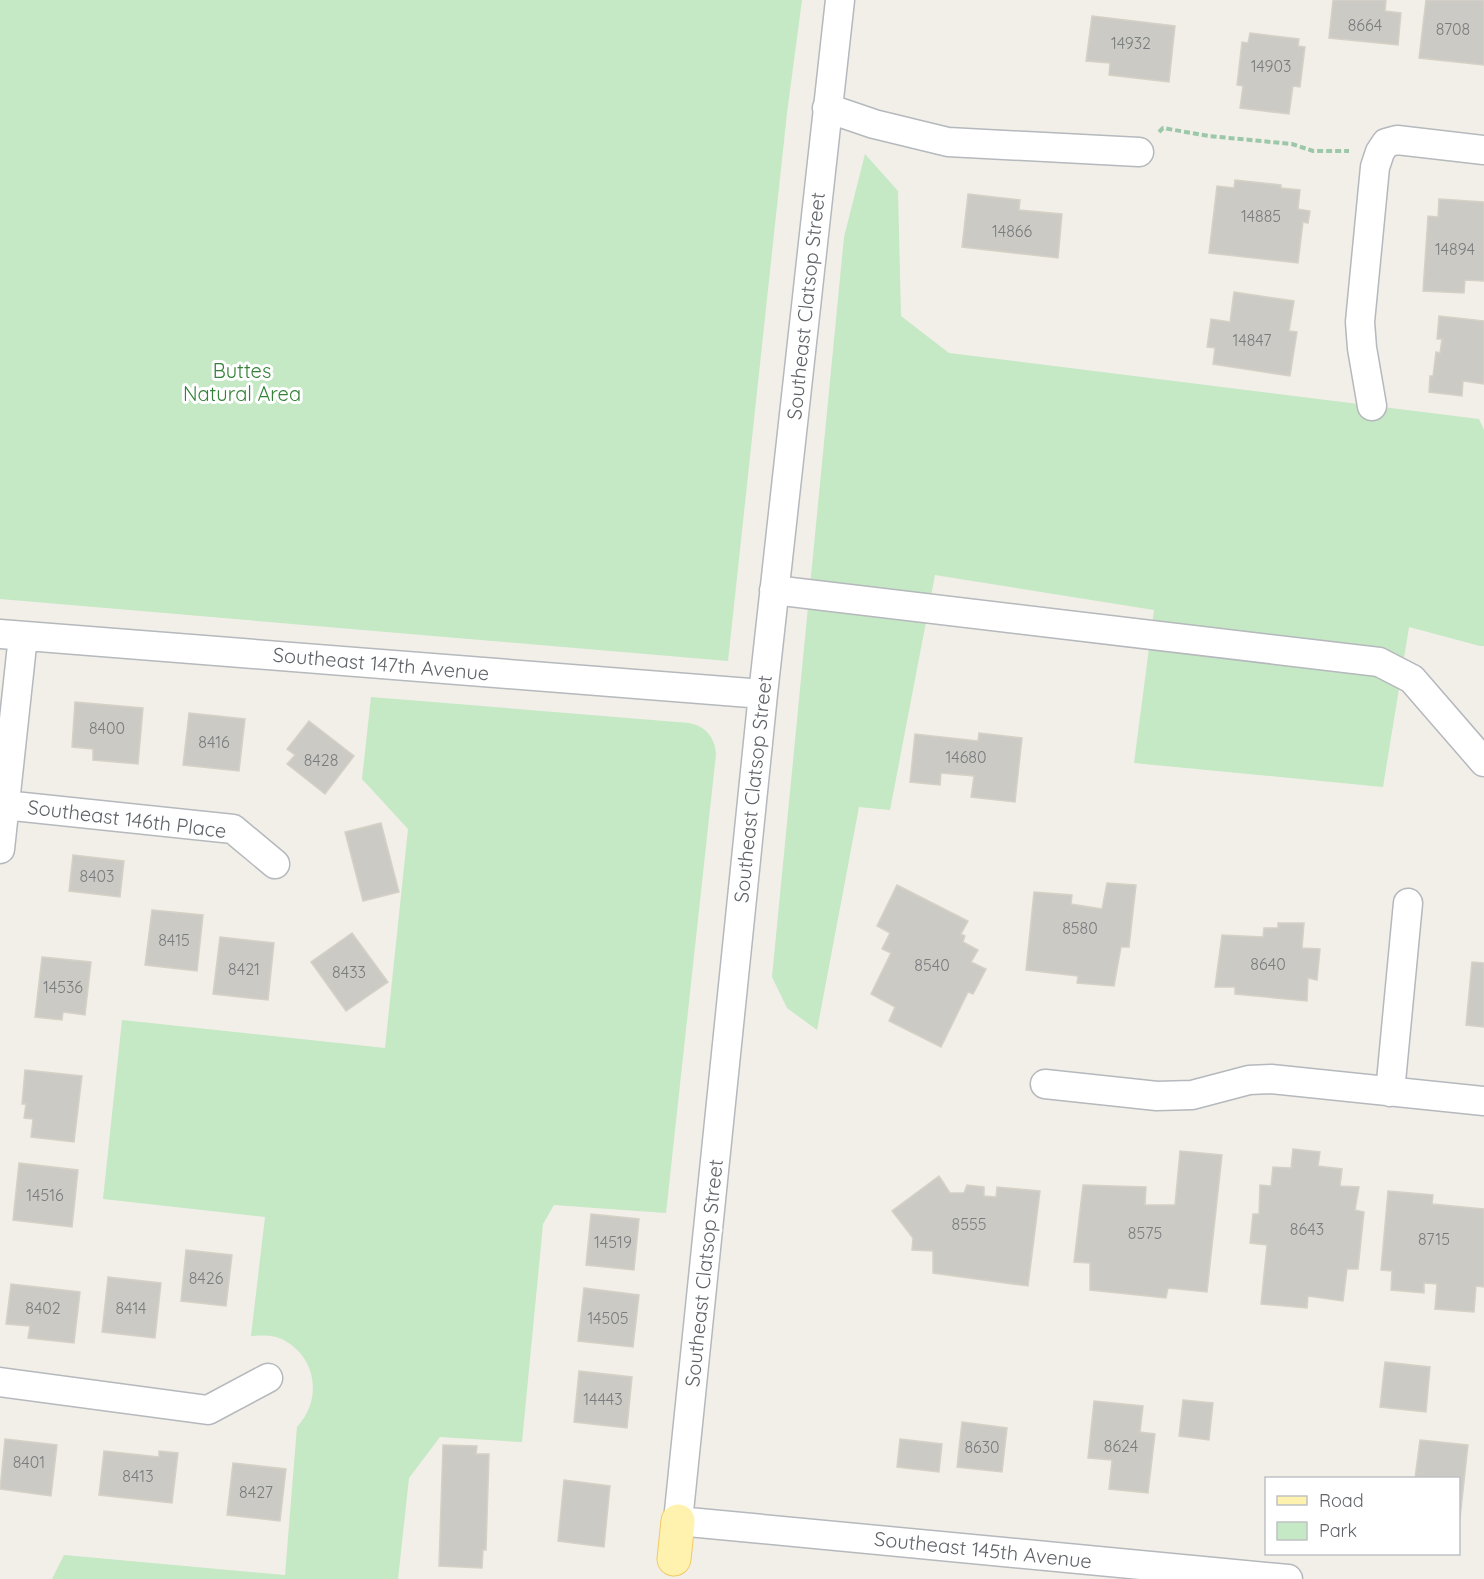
<svg xmlns="http://www.w3.org/2000/svg" width="1484" height="1579" font-family="Quicksand,sans-serif">
  <rect width="100%" height="100%" fill="#f1efe8"/>
  <path fill="#c5e8c5" d="M0 0H802L787 113 728 661 0 599Z
    M865 154 898 191 901 316 949 353 1479 419 1484 430V646H1480L1409 627 1383 787 1134 763 1154 610 935 575 890 810 859 807 817 1030 787 1008 772 977 844 237Z
    M371 697 689 723C705 726 715 737 716 754L666 1213 554 1205 543 1224 522 1442 440 1437 409 1478 398 1579H52L64 1555 285 1575 297 1427C321 1402 318 1361 287 1342 277 1335 264 1335 251 1336L265 1217 103 1199 122 1020 385 1048 408 829 362 779Z"/>
  <path fill="#cccac5" stroke="#d6d1c6" stroke-width="1.5" d="M1333 0H1386L1385 11 1401 13 1398 45 1329 38Z
    M1426 0H1484V65L1419 58Z
    M1092 16 1175 26 1169 82 1109 75 1110 63 1086 61Z
    M1250 33 1299 39 1298 46 1305 47 1300 87 1293 86 1289 114 1240 108 1243 86 1237 85 1242 42 1248 43Z
    M1235 180 1281 185V188L1300 190 1298 209 1310 211 1308 223 1303 222 1298 263 1209 253 1217 186 1234 188Z
    M968 194 1020 200 1019 210 1062 214 1058 258 962 247Z
    M1439 199 1484 202V281L1465 280 1464 293 1423 291 1428 216 1438 217Z
    M1234 292 1294 301 1289 331 1297 332 1290 376 1213 364 1215 348 1207 347 1211 319 1230 322Z
    M1439 316 1484 321V384L1463 381 1462 396 1429 392 1430 376H1433L1436 352 1440 353 1442 339H1437Z
    M75 702 143 708 138 764 93 760V749L72 747Z
    M189 713 245 719 239 771 183 765Z
    M309 721 354 756 325 794 287 764 295 755 287 749Z
    M979 733 1022 738 1015 802 971 797 974 776 941 773 940 785 910 782 915 734 978 741Z
    M381 823 399 892 363 901 345 832Z
    M73 855 124 861 120 897 69 891Z
    M1107 883 1136 885 1129 947H1121L1114 986 1077 983 1078 976 1026 970 1034 892 1072 895 1071 904 1102 909Z
    M897 885 968 921 961 934 965 936 963 942 978 950 971 962 986 969 973 994 968 992 941 1047 889 1021 895 1007 871 994 891 953 882 949 890 933 877 926Z
    M152 910 203 915 197 971 145 965Z
    M1278 923H1304L1302 948 1320 949 1317 980 1308 978 1307 1001 1235 994V987H1215L1222 935 1263 937 1264 928H1278Z
    M352 933 388 982 346 1011 311 962Z
    M220 937 274 943 268 1000 213 994Z
    M42 957 91 962 85 1015 63 1012 62 1020 35 1017Z
    M1472 962 1484 963V1027L1466 1025Z
    M25 1070 82 1076 74 1142 31 1137 33 1119 24 1118 26 1104H22Z
    M1293 1149 1320 1152 1318 1166 1342 1169 1340 1186 1359 1187 1355 1210 1364 1212 1358 1269H1347L1343 1301 1308 1296 1307 1308 1261 1304 1267 1245 1250 1243 1253 1214H1259L1260 1185 1271 1186 1273 1167 1291 1168Z
    M1180 1151 1222 1155 1207 1292 1168 1288 1166 1298 1090 1290V1263L1074 1262 1083 1185 1146 1187 1145 1205H1175Z
    M19 1163 78 1170 72 1227 13 1220Z
    M939 1176 950 1193H964L967 1185 984 1187V1196L996 1197 997 1187 1040 1191 1028 1286 933 1273V1251L912 1250 913 1238 892 1211Z
    M1388 1191 1433 1195 1432 1204 1484 1209V1287L1476 1286 1474 1312 1435 1309 1437 1284 1424 1283V1293L1391 1290 1392 1271 1381 1270Z
    M591 1214 639 1219 634 1270 586 1265Z
    M186 1250 232 1255 226 1306 181 1301Z
    M108 1277 161 1283 155 1338 102 1332Z
    M11 1284 80 1292 74 1343 28 1338 30 1326 6 1324Z
    M584 1288 639 1295 633 1347 578 1341Z
    M1385 1362 1430 1367 1426 1412 1380 1407Z
    M579 1371 632 1377 627 1428 574 1422Z
    M1183 1400 1213 1403 1209 1440 1179 1436Z
    M1094 1401 1143 1406 1140 1432 1155 1434 1148 1493 1109 1489 1112 1460 1088 1458Z
    M962 1422 1007 1428 1002 1472 957 1467Z
    M5 1439 57 1445 51 1496 0 1489Z
    M900 1439 942 1444 939 1472 897 1467Z
    M1420 1440 1468 1445 1459 1527 1458 1478H1415Z
    M443 1445 477 1446 476 1454H489L486 1550H483L482 1568 439 1566Z
    M104 1451 159 1457V1451L178 1453 172 1503 99 1495Z
    M233 1463 286 1469 280 1521 227 1515Z
    M564 1480 610 1486 604 1547 558 1541Z"/>
  <g fill="none" stroke-linecap="round" stroke-linejoin="round">
    <defs>
      <path id="minor" d="M840 0 763 694 678 1521 1288 1579
        M827 108 874 124 948 142 1139 152
        M1372 406 1362 348 1360 322 1375 167 1380 152 1386 143 1397 140 1484 150
        M774 590 1379 662 1412 679 1484 762
        M0 634 763 694
        M4 805 233 829 275 864
        M0 849 23 636
        M1045 1084 1157 1096 1192 1095 1249 1080 1271 1079 1484 1101
        M1390 1092 1408 903
        M0 1382 208 1410 268 1378"/>
      <path id="major" d="M674 1559 678 1521"/>
    </defs>
    <use href="#minor" stroke="#b5b8bc" stroke-width="31"/>
    <use href="#major" stroke="#f2c960" stroke-width="35"/>
    <path stroke="#9cc7a9" stroke-width="4" stroke-dasharray="6 3" stroke-linecap="butt" d="M1159 132 1163 128 1209 136 1292 144 1313 151H1349"/>
    <use href="#minor" stroke="#fff" stroke-width="28"/>
    <use href="#major" stroke="#fff2af" stroke-width="33"/>
  </g>
  <g text-anchor="middle" stroke-width="6" stroke-linejoin="round" paint-order="stroke">
    <g font-size="16" fill="#7a7d7f">
      <text x="1365" y="31">8664</text>
      <text x="1453" y="35">8708</text>
      <text x="1131" y="49">14932</text>
      <text x="1271" y="72">14903</text>
      <text x="1261" y="222">14885</text>
      <text x="1012" y="237">14866</text>
      <text x="1455" y="255">14894</text>
      <text x="1252" y="346">14847</text>
      <text x="107" y="734">8400</text>
      <text x="214" y="748">8416</text>
      <text x="966" y="763">14680</text>
      <text x="321" y="766">8428</text>
      <text x="97" y="882">8403</text>
      <text x="1080" y="934">8580</text>
      <text x="174" y="946">8415</text>
      <text x="1268" y="970">8640</text>
      <text x="932" y="971">8540</text>
      <text x="244" y="975">8421</text>
      <text x="349" y="978">8433</text>
      <text x="63" y="993">14536</text>
      <text x="45" y="1201">14516</text>
      <text x="969" y="1230">8555</text>
      <text x="1307" y="1235">8643</text>
      <text x="1145" y="1239">8575</text>
      <text x="1434" y="1245">8715</text>
      <text x="613" y="1248">14519</text>
      <text x="206" y="1284">8426</text>
      <text x="43" y="1314">8402</text>
      <text x="131" y="1314">8414</text>
      <text x="608" y="1324">14505</text>
      <text x="603" y="1405">14443</text>
      <text x="1121" y="1452">8624</text>
      <text x="982" y="1453">8630</text>
      <text x="29" y="1468">8401</text>
      <text x="138" y="1482">8413</text>
      <text x="256" y="1498">8427</text>
    </g>
    <g font-size="20" fill="#5f6368" stroke="#fff">
      <text transform="translate(806 306) rotate(-84)" y="7">Southeast Clatsop Street</text>
      <text transform="translate(381 664) rotate(5)" y="7">Southeast 147th Avenue</text>
      <text transform="translate(753 789) rotate(-84)" y="7">Southeast Clatsop Street</text>
      <text transform="translate(127 819) rotate(7)" y="7">Southeast 146th Place</text>
      <text transform="translate(704 1273) rotate(-84)" y="7">Southeast Clatsop Street</text>
      <text transform="translate(983 1550) rotate(6)" y="7">Southeast 145th Avenue</text>
    </g>
    <g font-size="20" fill="#348238" stroke="#fff">
      <text x="242" y="378">Buttes<tspan x="242" dy="23">Natural Area</tspan></text>
    </g>
  </g>
  <rect x="1265" y="1477" width="195" height="78" fill="#ffffff" stroke="#bfc1c3" stroke-width="1.5"/>
  <rect x="1277" y="1496" width="30" height="9" fill="#fff2af" stroke="#bfc1c3" stroke-width="1.5"/>
  <text x="1319" y="1507" font-size="18" fill="#5f6368">Road</text>
  <rect x="1277" y="1522" width="30" height="18" fill="#c5e8c5" stroke="#bfc1c3" stroke-width="1.5"/>
  <text x="1319" y="1537" font-size="18" fill="#5f6368">Park</text>
</svg>
